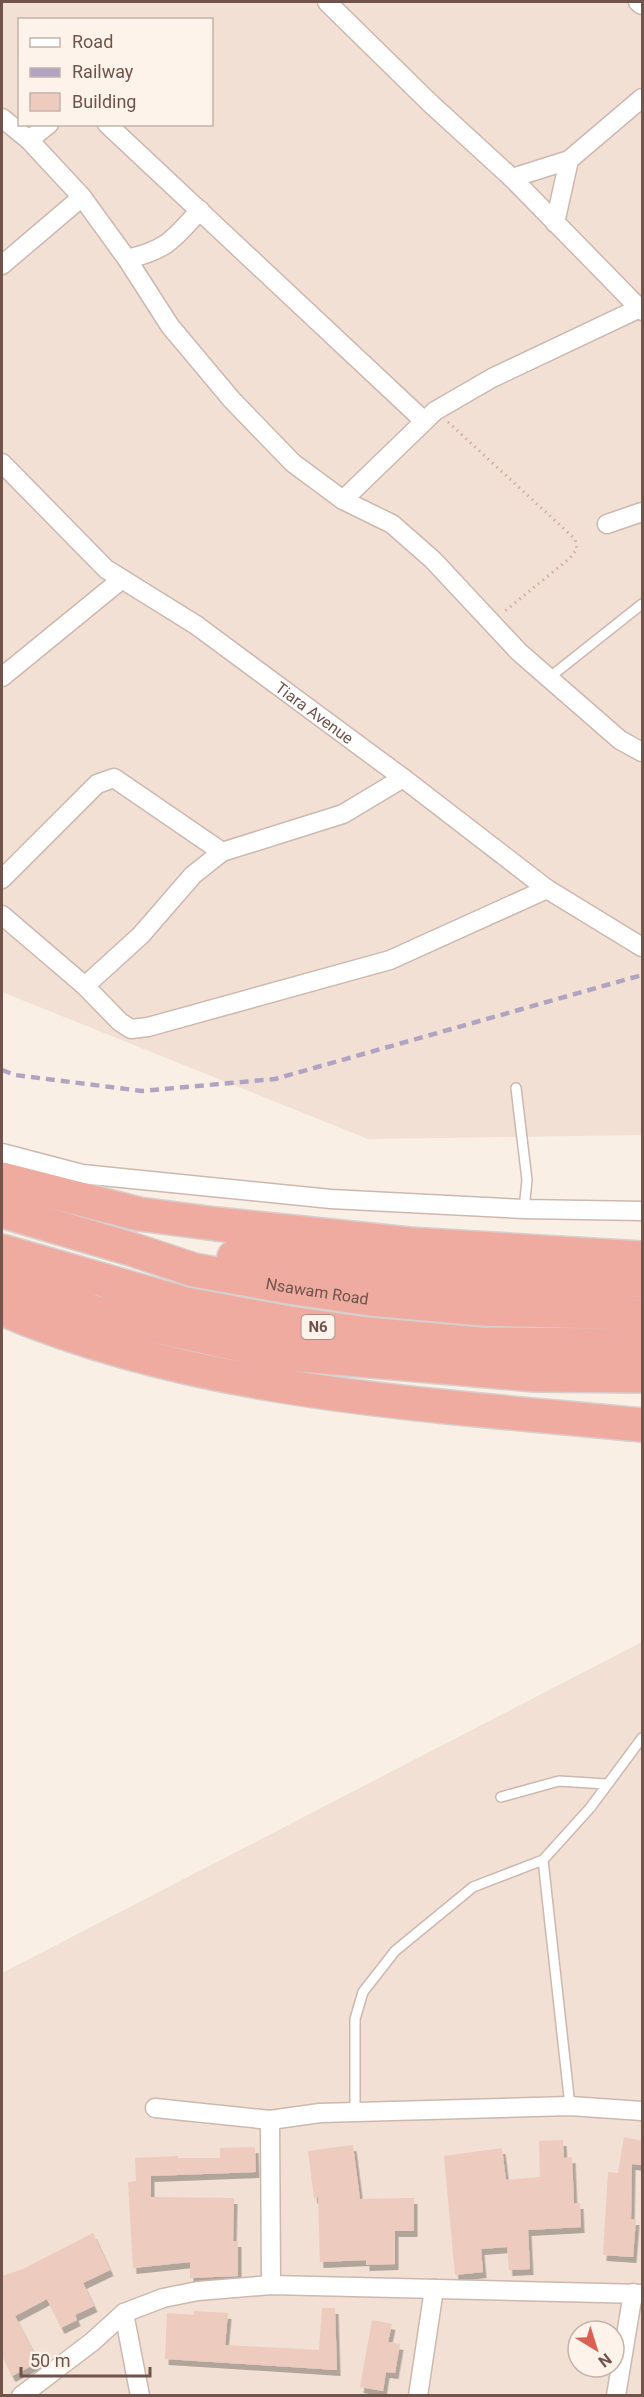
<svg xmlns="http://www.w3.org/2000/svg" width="644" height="2397" font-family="Roboto,sans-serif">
  <defs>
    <filter id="shadow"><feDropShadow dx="3.5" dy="6" stdDeviation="0" flood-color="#0004"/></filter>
  </defs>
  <rect width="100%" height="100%" fill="#faefe4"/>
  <path fill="#f1e0d3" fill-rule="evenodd" d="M2 2H642V1135L368 1139 2 992ZM20 20H212V124H20Z
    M642 1642V2395H2V1973ZM578 2331H614V2367H578Z"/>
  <path fill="#edcbbe" filter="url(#shadow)" d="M624 2137 642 2141V2165L632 2164 631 2219H636L633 2257 603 2255 608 2172 618 2173Z
    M563 2140 564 2158 572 2157 574 2203H580L581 2227 528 2230 530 2269 509 2270 507 2247 481 2249 483 2272 455 2275 444 2156 502 2148 506 2180 540 2177 539 2141Z
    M353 2145 360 2199 414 2198V2231H395V2264L366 2265V2260L320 2262 318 2197 314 2198 308 2151Z
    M255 2147 256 2172 151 2176V2197L234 2198 233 2241H238V2276L190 2278V2262L133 2268 128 2182 136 2181 135 2158 178 2156V2158H220V2148Z
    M93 2233 110 2270 83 2283 94 2306 75 2315 77 2320 61 2328 47 2299 15 2316 39 2362 12 2376 2 2356V2276L23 2269Z
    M322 2308H335L337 2370 165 2359 167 2313 194 2315V2311L228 2313 225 2345 319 2350Z
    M372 2320 392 2324 388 2342 400 2344 395 2373 386 2372 383 2391 360 2387Z"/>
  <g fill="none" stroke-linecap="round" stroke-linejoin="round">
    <defs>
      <path id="lane" d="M550 677 642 604
        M516 1088 527 1180 524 1209
        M501 1797 559 1781 606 1784
        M570 2106 543 1860 590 1808 642 1738
        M355 2113V2019L363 1992 395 1951 473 1887 543 1860"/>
      <g id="street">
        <path d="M327 2 430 103 512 178 642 311"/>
        <path d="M638 2 642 5"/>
        <path d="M2 118 29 140 82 197 127 259 170 326 232 400 293 463 343 500 392 524 433 560 519 652 620 740 642 752"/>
        <path d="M107 124 423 420"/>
        <path d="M29 140 49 124"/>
        <path d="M512 178 569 160 642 98"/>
        <path d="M555 223 569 160"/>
        <path d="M127 259C167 250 174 239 200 210"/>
        <path d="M2 265 82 197"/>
        <path id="s1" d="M2 463 106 569 196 625 403 778 547 889 642 947"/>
        <path d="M343 500 435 411 492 378 642 307"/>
        <path d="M607 524 642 512"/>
        <path d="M2 677 122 579"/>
        <path d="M2 879 97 784 114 778 222 852"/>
        <path d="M2 915 85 986 120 1022 131 1029 148 1027 390 960 547 889"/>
        <path d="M85 986 141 935 193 875 222 852 343 814 403 778"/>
        <path d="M2 1153 82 1174 331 1199 524 1209 642 1211"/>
        <path d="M155 2108 270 2120 320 2113 570 2106 642 2111"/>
        <path d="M270 2120 271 2285"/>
        <path d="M21 2396 92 2342 124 2313"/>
        <path d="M140 2396 124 2313 163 2298 198 2291 271 2285 642 2294"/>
        <path d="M418 2396 434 2289"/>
        <path d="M616 2396 633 2293"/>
      </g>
      <g id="highway">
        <path d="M2 1179 139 1214 216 1224 409 1244 642 1258"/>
        <path id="s2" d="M2 1211 134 1250 194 1270 295 1288 370 1299 482 1309 642 1313"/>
        <path d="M2 1251 186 1304 289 1323 366 1334 480 1344 642 1345"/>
        <path d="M234 1257 477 1278 642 1280"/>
        <path d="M2 1279 93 1312 277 1353 534 1375 642 1376"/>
        <path d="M2 1309C204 1395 427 1404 642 1425"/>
      </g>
    </defs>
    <use href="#lane" stroke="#cdb8af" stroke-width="12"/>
    <use href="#street" stroke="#cdb8af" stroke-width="21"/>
    <use href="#highway" stroke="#d7cfcd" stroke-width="36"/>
    <path stroke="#d2aea2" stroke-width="3" stroke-dasharray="1.5 4.5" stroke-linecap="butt" d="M448 422 575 539 577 549 570 558 505 611"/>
    <use href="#lane" stroke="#fff" stroke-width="9"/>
    <use href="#street" stroke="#fff" stroke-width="18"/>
    <use href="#highway" stroke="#efaba0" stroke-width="33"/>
    <path stroke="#b0a4c2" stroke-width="4.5" stroke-dasharray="9 6" stroke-linecap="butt" d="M2 1070 15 1075 142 1091 275 1079 642 975"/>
  </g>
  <g text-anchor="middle" stroke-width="6" stroke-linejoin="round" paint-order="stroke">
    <rect fill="#fdf3ea" stroke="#9a847b" stroke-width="1.5" x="301.5" y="1315" width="33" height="24" rx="4.5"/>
    <g font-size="15" font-weight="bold" fill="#70544c">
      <text x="318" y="1332">N6</text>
    </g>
    <g font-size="16" fill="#70544c" stroke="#fdf3ea">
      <text dy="6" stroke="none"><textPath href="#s1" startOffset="402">Tiara Avenue</textPath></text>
      <text dy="6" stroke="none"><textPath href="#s2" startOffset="326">Nsawam Road</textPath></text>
    </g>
  </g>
  <rect width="644" height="2397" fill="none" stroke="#70544c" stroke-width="6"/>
  <rect x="18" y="18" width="195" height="108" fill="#fdf3ea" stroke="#c5b3ab" stroke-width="1.5"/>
  <rect x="30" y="38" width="30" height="9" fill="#ffffff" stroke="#c5b3ab" stroke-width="1.5"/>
  <text x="72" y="48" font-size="18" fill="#70544c">Road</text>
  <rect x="30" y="68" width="30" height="9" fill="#b0a4c2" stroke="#c5b3ab" stroke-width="1.5"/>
  <text x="72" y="78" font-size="18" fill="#70544c">Railway</text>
  <rect x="30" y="93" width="30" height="18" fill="#edcbbe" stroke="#c5b3ab" stroke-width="1.5"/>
  <text x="72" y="108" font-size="18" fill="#70544c">Building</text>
  <g transform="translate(596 2349) rotate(142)"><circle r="28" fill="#fdf3ea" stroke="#c5b3ab" stroke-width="1.5"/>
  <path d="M0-4.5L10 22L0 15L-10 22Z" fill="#da6053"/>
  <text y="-9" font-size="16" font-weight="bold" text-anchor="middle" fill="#70544c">N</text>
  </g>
  <path d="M21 2367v9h129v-9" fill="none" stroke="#70544c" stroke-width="3"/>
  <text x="30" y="2367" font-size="18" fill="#70544c" stroke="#fdf3ea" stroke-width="4.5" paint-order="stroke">50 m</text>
</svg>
